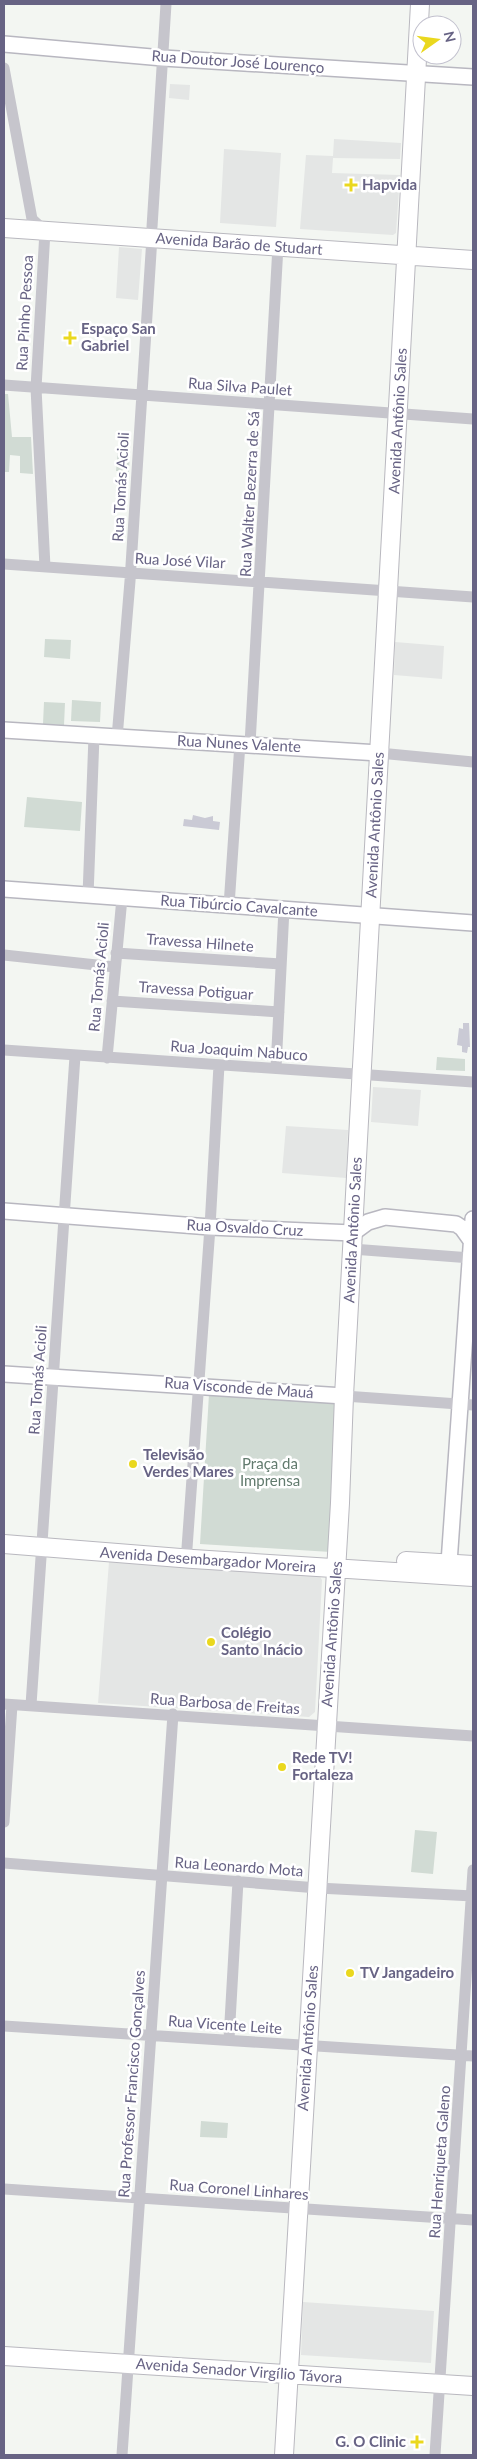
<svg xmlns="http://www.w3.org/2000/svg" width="477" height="2459" font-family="Lato,sans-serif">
  <rect width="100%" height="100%" fill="#f3f6f2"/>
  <path fill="#e4e6e5" d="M170 84 190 85 189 100 169 98Z
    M334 139 401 143 400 159 333 158 332 173 400 175 396 233 393 235 300 229 306 155 333 156Z
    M224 149 281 153 276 227 220 223Z
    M119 247 142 249 138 300 116 298Z
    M395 642 444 646 442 679 394 675Z
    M373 1087 421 1090 418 1126 371 1122Z
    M286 1126 348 1130 346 1178 282 1173Z
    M109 1562 319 1575 322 1580 315 1712 309 1717 98 1703Z
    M303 2302 434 2311 431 2363 301 2355Z"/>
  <path fill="#d1dbd4" d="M4 394H8L12 437H31L33 474 20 473V456L10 455 9 472H4Z
    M118 447 130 448 129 472 116 471Z
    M45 639 71 640 70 659 44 657Z
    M72 700 101 702 100 722 71 721Z
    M44 702 65 703 64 725 43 724Z
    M27 797 82 802 80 831 24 827Z
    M437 1057 465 1059V1071L436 1070Z
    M209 1394 340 1402 331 1552 200 1544Z
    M415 1830 437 1832 433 1874 411 1872Z
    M201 2121 228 2123 227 2138 200 2137Z"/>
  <path fill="#cacad5" d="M193 815 205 818 213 816V821L220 822 219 830 183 826 184 819 192 820Z
    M463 1023H469L470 1047H468L467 1053 462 1052V1046L457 1045 459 1028 463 1029Z"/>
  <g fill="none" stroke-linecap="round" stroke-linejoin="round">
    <defs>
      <path id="secondary" d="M4 44 163 58 473 77
        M4 730 379 753
        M4 889 473 923
        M4 1211 210 1227 353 1233 368 1222 385 1217 456 1224 462 1228 472 1242
        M4 1374 344 1396
        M449 1563 473 1219"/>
      <path id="primary" d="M4 228 473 260
        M4 1544 193 1559 473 1577
        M406 1561 473 1565
        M4 2356 473 2386
        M284 2455 340 1503 344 1396 420 4"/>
    </defs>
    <use href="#secondary" stroke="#b8b7c0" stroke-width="18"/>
    <use href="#primary" stroke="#b9b8bf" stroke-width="20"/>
    <path stroke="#c6c5cc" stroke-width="11" d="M4 68 32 219 45 231 36 388 45 567
      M152 227 166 4
      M4 385 473 419
      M4 564 473 597
      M117 738 130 581 152 237
      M250 744 278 246
      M379 753 473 762
      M88 896 94 736
      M229 906 240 743
      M116 953 281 964
      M4 955 115 967
      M112 1001 279 1012
      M4 1050 473 1082
      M107 1058 122 898
      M276 1068 284 909
      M352 1249 471 1258
      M344 1396 473 1405
      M187 1548 210 1227 219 1065
      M4 1704 473 1736
      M31 1705 75 1056
      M4 1822 12 1705
      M4 1863 318 1888 473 1896
      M4 2026 473 2056
      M229 2039 238 1881
      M4 2189 473 2220
      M122 2455 173 1714
      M435 2455 473 1870"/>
    <use href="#secondary" stroke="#fff" stroke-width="15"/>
    <use href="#primary" stroke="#fff" stroke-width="18"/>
  </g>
  <g fill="#ead81e" stroke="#fff" stroke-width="2">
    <path d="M348.5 177.5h5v5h5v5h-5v5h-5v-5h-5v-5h5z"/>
    <path d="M67.5 330.5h5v5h5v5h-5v5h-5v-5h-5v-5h5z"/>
    <circle cx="133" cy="1464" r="5"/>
    <circle cx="211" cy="1642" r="5"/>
    <circle cx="282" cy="1767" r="5"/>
    <circle cx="350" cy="1973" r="5"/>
    <path d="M414.5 2434.5h5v5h5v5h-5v5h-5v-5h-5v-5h5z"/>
  </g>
  <g text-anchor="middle" stroke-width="5" stroke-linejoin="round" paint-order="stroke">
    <g font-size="15" fill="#676384" stroke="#fff">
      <text transform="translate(238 62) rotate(4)" y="5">Rua Doutor José Lourenço</text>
      <text transform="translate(239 244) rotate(4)" y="5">Avenida Barão de Studart</text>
      <text transform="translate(25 313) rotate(-87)" y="5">Rua Pinho Pessoa</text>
      <text transform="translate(240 387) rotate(4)" y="5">Rua Silva Paulet</text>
      <text transform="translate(398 421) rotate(-87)" y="5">Avenida Antônio Sales</text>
      <text transform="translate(121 487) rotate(-87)" y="5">Rua Tomás Acioli</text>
      <text transform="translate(250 494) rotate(-87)" y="5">Rua Walter Bezerra de Sá</text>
      <text transform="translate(180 561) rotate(3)" y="5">Rua José Vilar</text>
      <text transform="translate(239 744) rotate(3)" y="5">Rua Nunes Valente</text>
      <text transform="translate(375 825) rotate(-87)" y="5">Avenida Antônio Sales</text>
      <text transform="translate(239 906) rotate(4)" y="5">Rua Tibúrcio Cavalcante</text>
      <text transform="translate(200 943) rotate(4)" y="5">Travessa Hilnete</text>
      <text transform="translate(99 977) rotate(-85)" y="5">Rua Tomás Acioli</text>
      <text transform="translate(196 991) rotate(4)" y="5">Travessa Potiguar</text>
      <text transform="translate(239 1051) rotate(4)" y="5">Rua Joaquim Nabuco</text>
      <text transform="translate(245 1228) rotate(3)" y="5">Rua Osvaldo Cruz</text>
      <text transform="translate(353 1230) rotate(-87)" y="5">Avenida Antônio Sales</text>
      <text transform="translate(38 1380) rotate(-86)" y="5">Rua Tomás Acioli</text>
      <text transform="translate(239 1388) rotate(4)" y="5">Rua Visconde de Mauá</text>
      <text transform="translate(208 1560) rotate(4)" y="5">Avenida Desembargador Moreira</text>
      <text transform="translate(332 1634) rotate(-86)" y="5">Avenida Antônio Sales</text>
      <text transform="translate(225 1704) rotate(4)" y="5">Rua Barbosa de Freitas</text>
      <text transform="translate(239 1867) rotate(4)" y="5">Rua Leonardo Mota</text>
      <text transform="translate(225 2025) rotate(4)" y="5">Rua Vicente Leite</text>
      <text transform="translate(308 2038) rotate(-86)" y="5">Avenida Antônio Sales</text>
      <text transform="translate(132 2084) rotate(-86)" y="5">Rua Professor Francisco Gonçalves</text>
      <text transform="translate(440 2162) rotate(-86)" y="5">Rua Henriqueta Galeno</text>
      <text transform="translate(239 2190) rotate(4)" y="5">Rua Coronel Linhares</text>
      <text transform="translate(239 2371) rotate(4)" y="5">Avenida Senador Virgílio Távora</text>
    </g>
    <g font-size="15" font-weight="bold" fill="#676384" stroke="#fff" text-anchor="start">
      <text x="362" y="190">Hapvida</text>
      <text x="81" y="334">Espaço San<tspan x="81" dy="17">Gabriel</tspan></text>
      <text x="143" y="1460">Televisão<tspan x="143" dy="17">Verdes Mares</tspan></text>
      <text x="221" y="1638">Colégio<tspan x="221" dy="17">Santo Inácio</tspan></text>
      <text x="292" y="1763">Rede TV!<tspan x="292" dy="17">Fortaleza</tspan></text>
      <text x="360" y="1978">TV Jangadeiro</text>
      <text x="406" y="2447" text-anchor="end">G. O Clinic</text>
    </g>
    <g font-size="15" fill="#627b6e" stroke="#fff">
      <text x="270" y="1469">Praça da<tspan x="270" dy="17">Imprensa</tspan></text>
    </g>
  </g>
  <rect width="477" height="2459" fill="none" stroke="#676384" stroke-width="10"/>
  <g transform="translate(437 40) rotate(76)"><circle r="24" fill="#ffffff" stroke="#c2c1ce"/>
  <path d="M0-4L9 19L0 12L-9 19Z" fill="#ead81e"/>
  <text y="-8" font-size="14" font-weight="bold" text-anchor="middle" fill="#676384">N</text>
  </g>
</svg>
